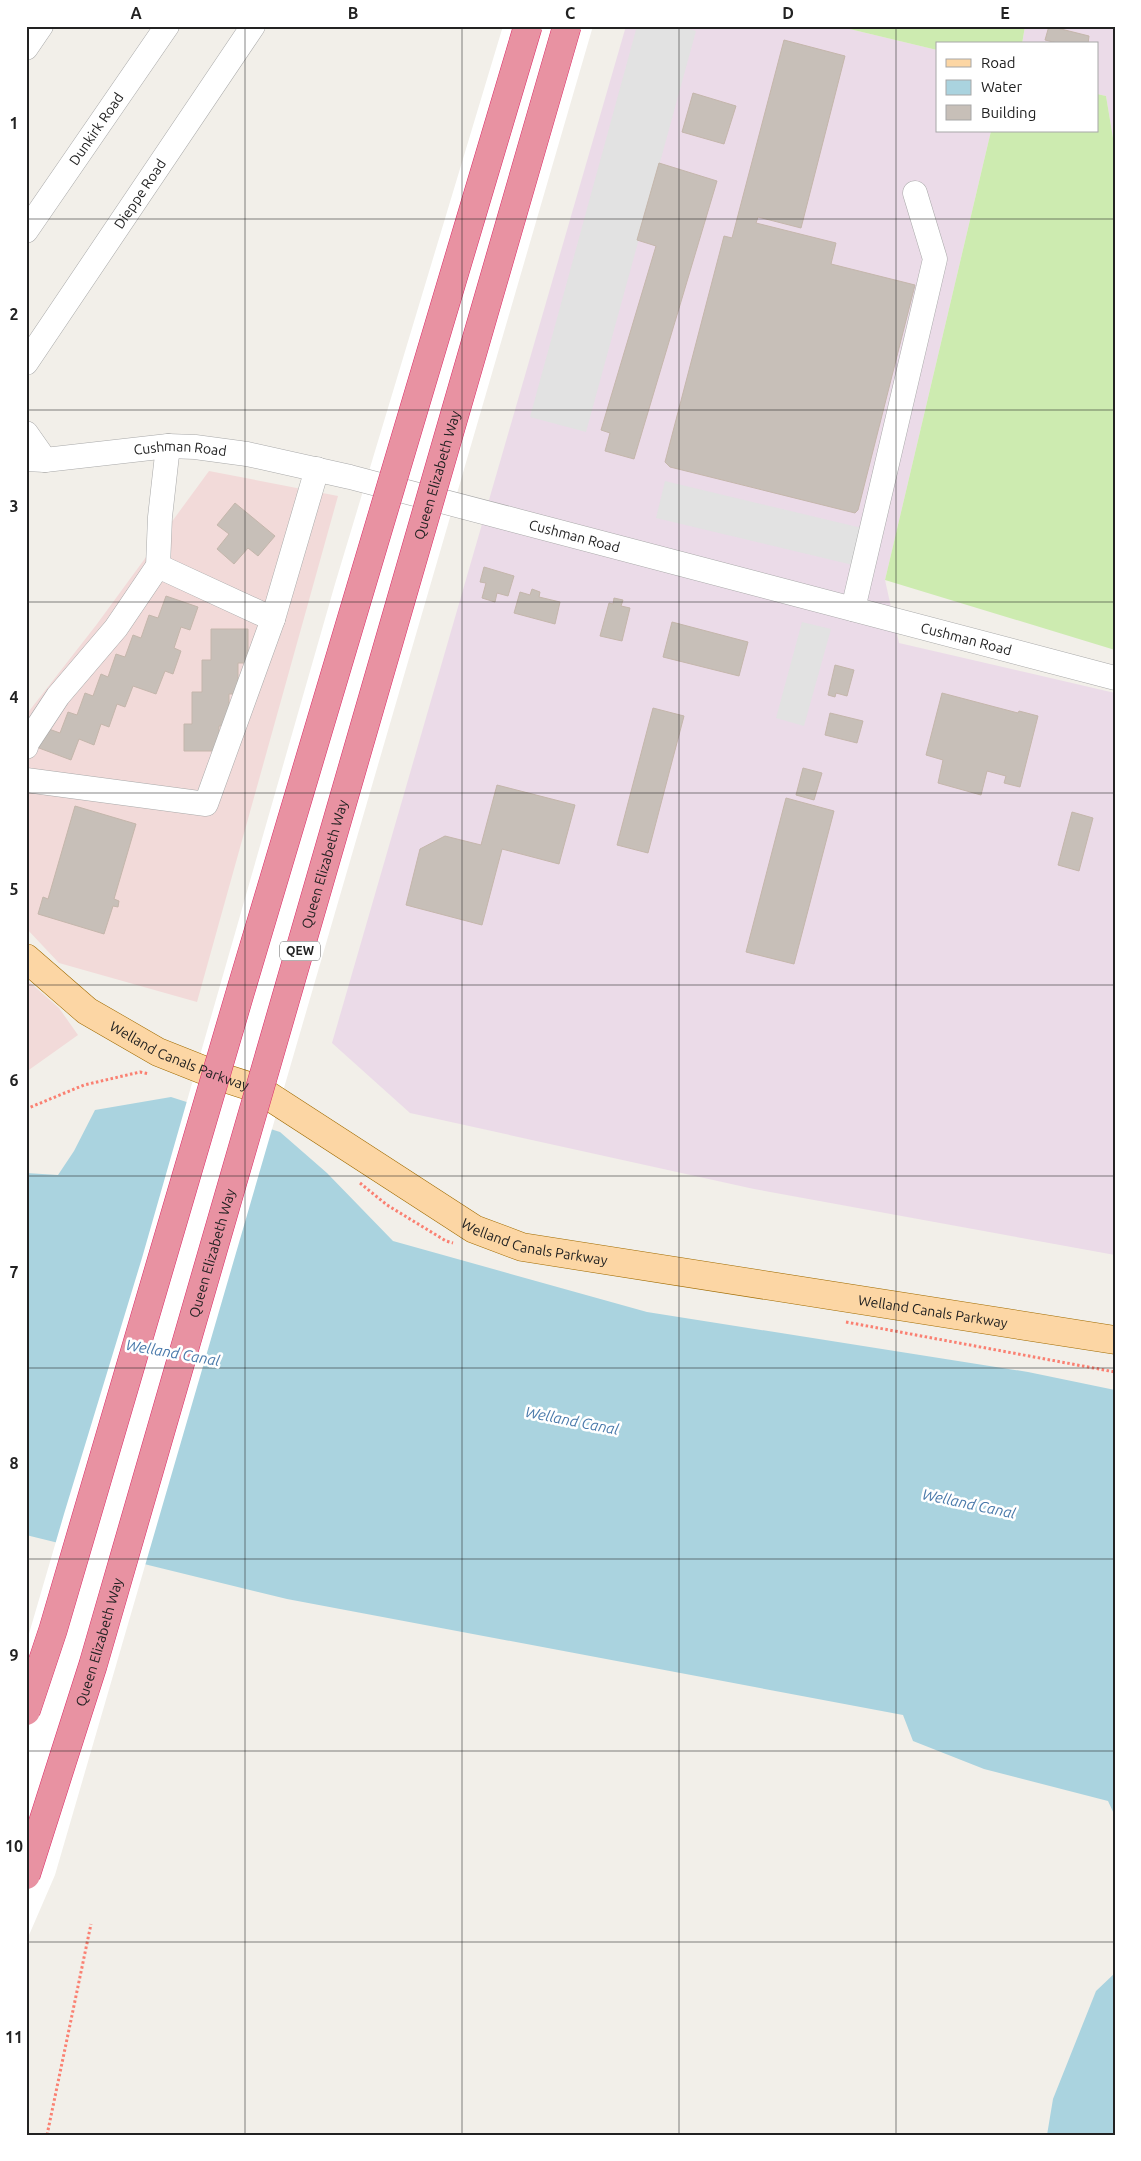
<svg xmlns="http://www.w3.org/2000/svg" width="1141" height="2161" font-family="Ubuntu,sans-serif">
  <rect width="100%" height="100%" fill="#f2efe9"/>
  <path fill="#f2dad9" d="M209 471 338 496 197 1002 59 963 26 928V715L97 624Z
    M26 979 59 1008 78 1035 26 1072Z"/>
  <path fill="#ebdbe8" d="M626 26H837L937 50V131H991L885 580 899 643 1115 693V1255L754 1189 410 1113 332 1043Z
    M1025 26H1115V150L1106 96 1097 94V44H1022Z"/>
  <path fill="#cdebb0" d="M837 26H1025L1022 44H937V50Z
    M1097 94 1106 96 1115 150V650L885 580 991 131H1097Z"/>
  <path fill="#e2e2e2" d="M637 26H680L696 31 586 432 530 417Z
    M665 481 866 529 857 566 656 518Z
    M802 622 831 629 804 726 776 718Z"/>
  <path fill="#aad3df" d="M171 1097 280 1132 327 1173 393 1241 647 1312 1028 1372 1115 1390V1816L1108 1801 984 1769 913 1741 903 1715 287 1599 26 1535V1173L58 1175 74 1151 95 1110Z
    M1115 1973V2135H1047L1053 2099 1096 1991Z"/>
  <path fill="#fff" d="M503 26H593L55 1875 26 1942V1644L64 1514 142 1258 335 584Z"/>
  <path fill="#c7bfb8" stroke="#c4b6ab" d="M1049 26 1089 36 1088 44H1061L1045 40Z
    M784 40 845 56 801 228 758 217 756 223 836 243 831 264 915 285 858 510 855 513 670 467 665 462 724 236 732 238Z
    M693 93 736 106 724 144 682 132Z
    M659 163 717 181 634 459 605 451 610 433 601 430 656 246 637 240Z
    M235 503 275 536 258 556 248 548 234 564 217 549 229 534 217 525Z
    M484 567 514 576 508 596 497 593 495 602 482 598 486 583 480 582Z
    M532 589 540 592 539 597 560 602 555 624 514 613 520 592 530 595Z
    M166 596 198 607 190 630 181 627 174 648 181 651 173 674 165 671 156 694 133 686 125 707 117 704 109 727 101 724 94 745 79 739 71 760 39 748 46 728 60 733 68 712 77 715 85 693 93 696 101 674 108 677 116 654 125 657 133 635 141 638 149 615 158 618Z
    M614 598 623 600 621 606 630 608 622 641 600 636 609 603 613 604Z
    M672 622 748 642 739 676 663 657Z
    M211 629H248V663H238V694H229V726H219V751H184V724H192V692H202V660H211Z
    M835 665 854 670 847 696 836 693 835 697 828 695Z
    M942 693 1018 713 1019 711 1038 716 1020 787 1004 783 1006 776 987 771 981 795 938 783 943 760 926 755Z
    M653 708 684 716 648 853 617 845Z
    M830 713 863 721 857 743 825 735Z
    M803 768 822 773 814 800 796 795Z
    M497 785 575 805 559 864 502 849 482 925 406 905 420 849 445 836 481 845Z
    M786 798 834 811 794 964 746 952Z
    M75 806 136 824 114 899 119 901 118 907 113 906 104 934 38 914 43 897 48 899Z
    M1072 812 1093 818 1079 871 1058 865Z"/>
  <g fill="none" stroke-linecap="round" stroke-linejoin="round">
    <defs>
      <g id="minor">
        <path d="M26 48 41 26"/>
        <path id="s1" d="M26 231 167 26"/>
        <path id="s2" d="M26 363 253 26"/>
        <path d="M26 433 45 460"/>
        <path id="s3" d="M26 459 45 460 168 446 195 447 247 454 350 477 1115 678"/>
        <path d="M158 566 273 619"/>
        <path d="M853 609 935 259 915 193"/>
        <path d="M26 747 27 743 58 696 116 628 158 566 160 517 168 446"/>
        <path d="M26 780 206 804 273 619 317 469"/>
      </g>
      <g id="major">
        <path id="s4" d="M26 958 87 1011 158 1052 221 1077 258 1089 474 1229 522 1247 1115 1340"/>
      </g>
    </defs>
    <use href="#minor" stroke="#a9a9a9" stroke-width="25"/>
    <use href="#major" stroke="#a06b00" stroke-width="29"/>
    <path stroke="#fa8072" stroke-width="3" stroke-dasharray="2.5 2.5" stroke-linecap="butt" d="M26 1109 84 1085 140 1072 149 1074
      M360 1183 387 1205 446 1241 453 1243
      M846 1322 1115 1372
      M47 2135 91 1924"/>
    <use href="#minor" stroke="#fff" stroke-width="24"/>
    <use href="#major" stroke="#fcd6a4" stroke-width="28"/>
    <defs>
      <g id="highway-bridge">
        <path d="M26 1711 53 1630 240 993 528 26"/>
        <path id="s5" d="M26 1875 93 1665 567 26"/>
      </g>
    </defs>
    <use href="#highway-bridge" stroke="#dc2a67" stroke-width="29" stroke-linecap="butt"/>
    <use href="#highway-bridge" stroke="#e892a2" stroke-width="28"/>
  </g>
  <path fill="none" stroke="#222" stroke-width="1" stroke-opacity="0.55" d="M245 26V2135M462 26V2135M679 26V2135M896 26V2135M26 219H1115M26 410H1115M26 602H1115M26 793H1115M26 985H1115M26 1176H1115M26 1368H1115M26 1559H1115M26 1751H1115M26 1942H1115"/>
  <g text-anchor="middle" stroke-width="5" stroke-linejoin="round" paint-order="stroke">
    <rect fill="#fff" stroke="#646464" stroke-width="1" x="280" y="941.5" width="40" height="19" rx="4"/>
    <g font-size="12" font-weight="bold" fill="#222">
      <text x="300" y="955">QEW</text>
    </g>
    <g font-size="14" fill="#222" stroke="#fff">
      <text dy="5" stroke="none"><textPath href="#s1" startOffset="124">Dunkirk Road</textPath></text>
      <text dy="5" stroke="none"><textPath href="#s2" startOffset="204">Dieppe Road</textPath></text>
      <text dy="5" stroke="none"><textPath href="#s3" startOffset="155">Cushman Road</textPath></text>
      <text dy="5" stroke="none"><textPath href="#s5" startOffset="1459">Queen Elizabeth Way</textPath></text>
      <text dy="5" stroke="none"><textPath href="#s3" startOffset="560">Cushman Road</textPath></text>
      <text dy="5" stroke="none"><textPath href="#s3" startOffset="965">Cushman Road</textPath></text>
      <text dy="5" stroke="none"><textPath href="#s5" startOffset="1054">Queen Elizabeth Way</textPath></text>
      <text dy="5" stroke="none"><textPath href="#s4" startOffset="184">Welland Canals Parkway</textPath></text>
      <text dy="5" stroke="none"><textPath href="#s4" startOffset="589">Welland Canals Parkway</textPath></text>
      <text dy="5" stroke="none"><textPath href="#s5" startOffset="649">Queen Elizabeth Way</textPath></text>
      <text dy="5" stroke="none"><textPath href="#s4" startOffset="994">Welland Canals Parkway</textPath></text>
      <text dy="5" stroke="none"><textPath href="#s5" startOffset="244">Queen Elizabeth Way</textPath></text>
    </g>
    <g font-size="15" font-style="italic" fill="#4a7aab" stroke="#fff">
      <text transform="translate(173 1353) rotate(10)" y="5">Welland Canal</text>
      <text transform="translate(572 1421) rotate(11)" y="5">Welland Canal</text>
      <text transform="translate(969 1504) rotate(12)" y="5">Welland Canal</text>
    </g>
  </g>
  <rect width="1141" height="2161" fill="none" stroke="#ffffff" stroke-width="55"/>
  <rect x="936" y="42" width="162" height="90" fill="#ffffff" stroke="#a7a7a7"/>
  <rect x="946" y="59" width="25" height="8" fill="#fcd6a4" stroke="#a7a7a7"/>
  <text x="981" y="68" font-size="15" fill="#222222">Road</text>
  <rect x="946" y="80" width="25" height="15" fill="#aad3df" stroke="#a7a7a7"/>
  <text x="981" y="92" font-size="15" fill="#222222">Water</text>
  <rect x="946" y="105" width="25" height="15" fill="#c7bfb8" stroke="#a7a7a7"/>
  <text x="981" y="118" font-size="15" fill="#222222">Building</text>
  <rect x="28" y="28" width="1086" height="2106" fill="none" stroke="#222" stroke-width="2"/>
  <g font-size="16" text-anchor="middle" font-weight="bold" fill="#222">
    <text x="136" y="19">A</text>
    <text x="353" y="19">B</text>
    <text x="570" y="19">C</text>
    <text x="788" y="19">D</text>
    <text x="1005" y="19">E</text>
    <text x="14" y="129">1</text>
    <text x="14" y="320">2</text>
    <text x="14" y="512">3</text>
    <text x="14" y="703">4</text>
    <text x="14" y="895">5</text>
    <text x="14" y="1086">6</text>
    <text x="14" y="1278">7</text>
    <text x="14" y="1469">8</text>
    <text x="14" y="1661">9</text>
    <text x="14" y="1852">10</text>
    <text x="14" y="2043">11</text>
  </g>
</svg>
